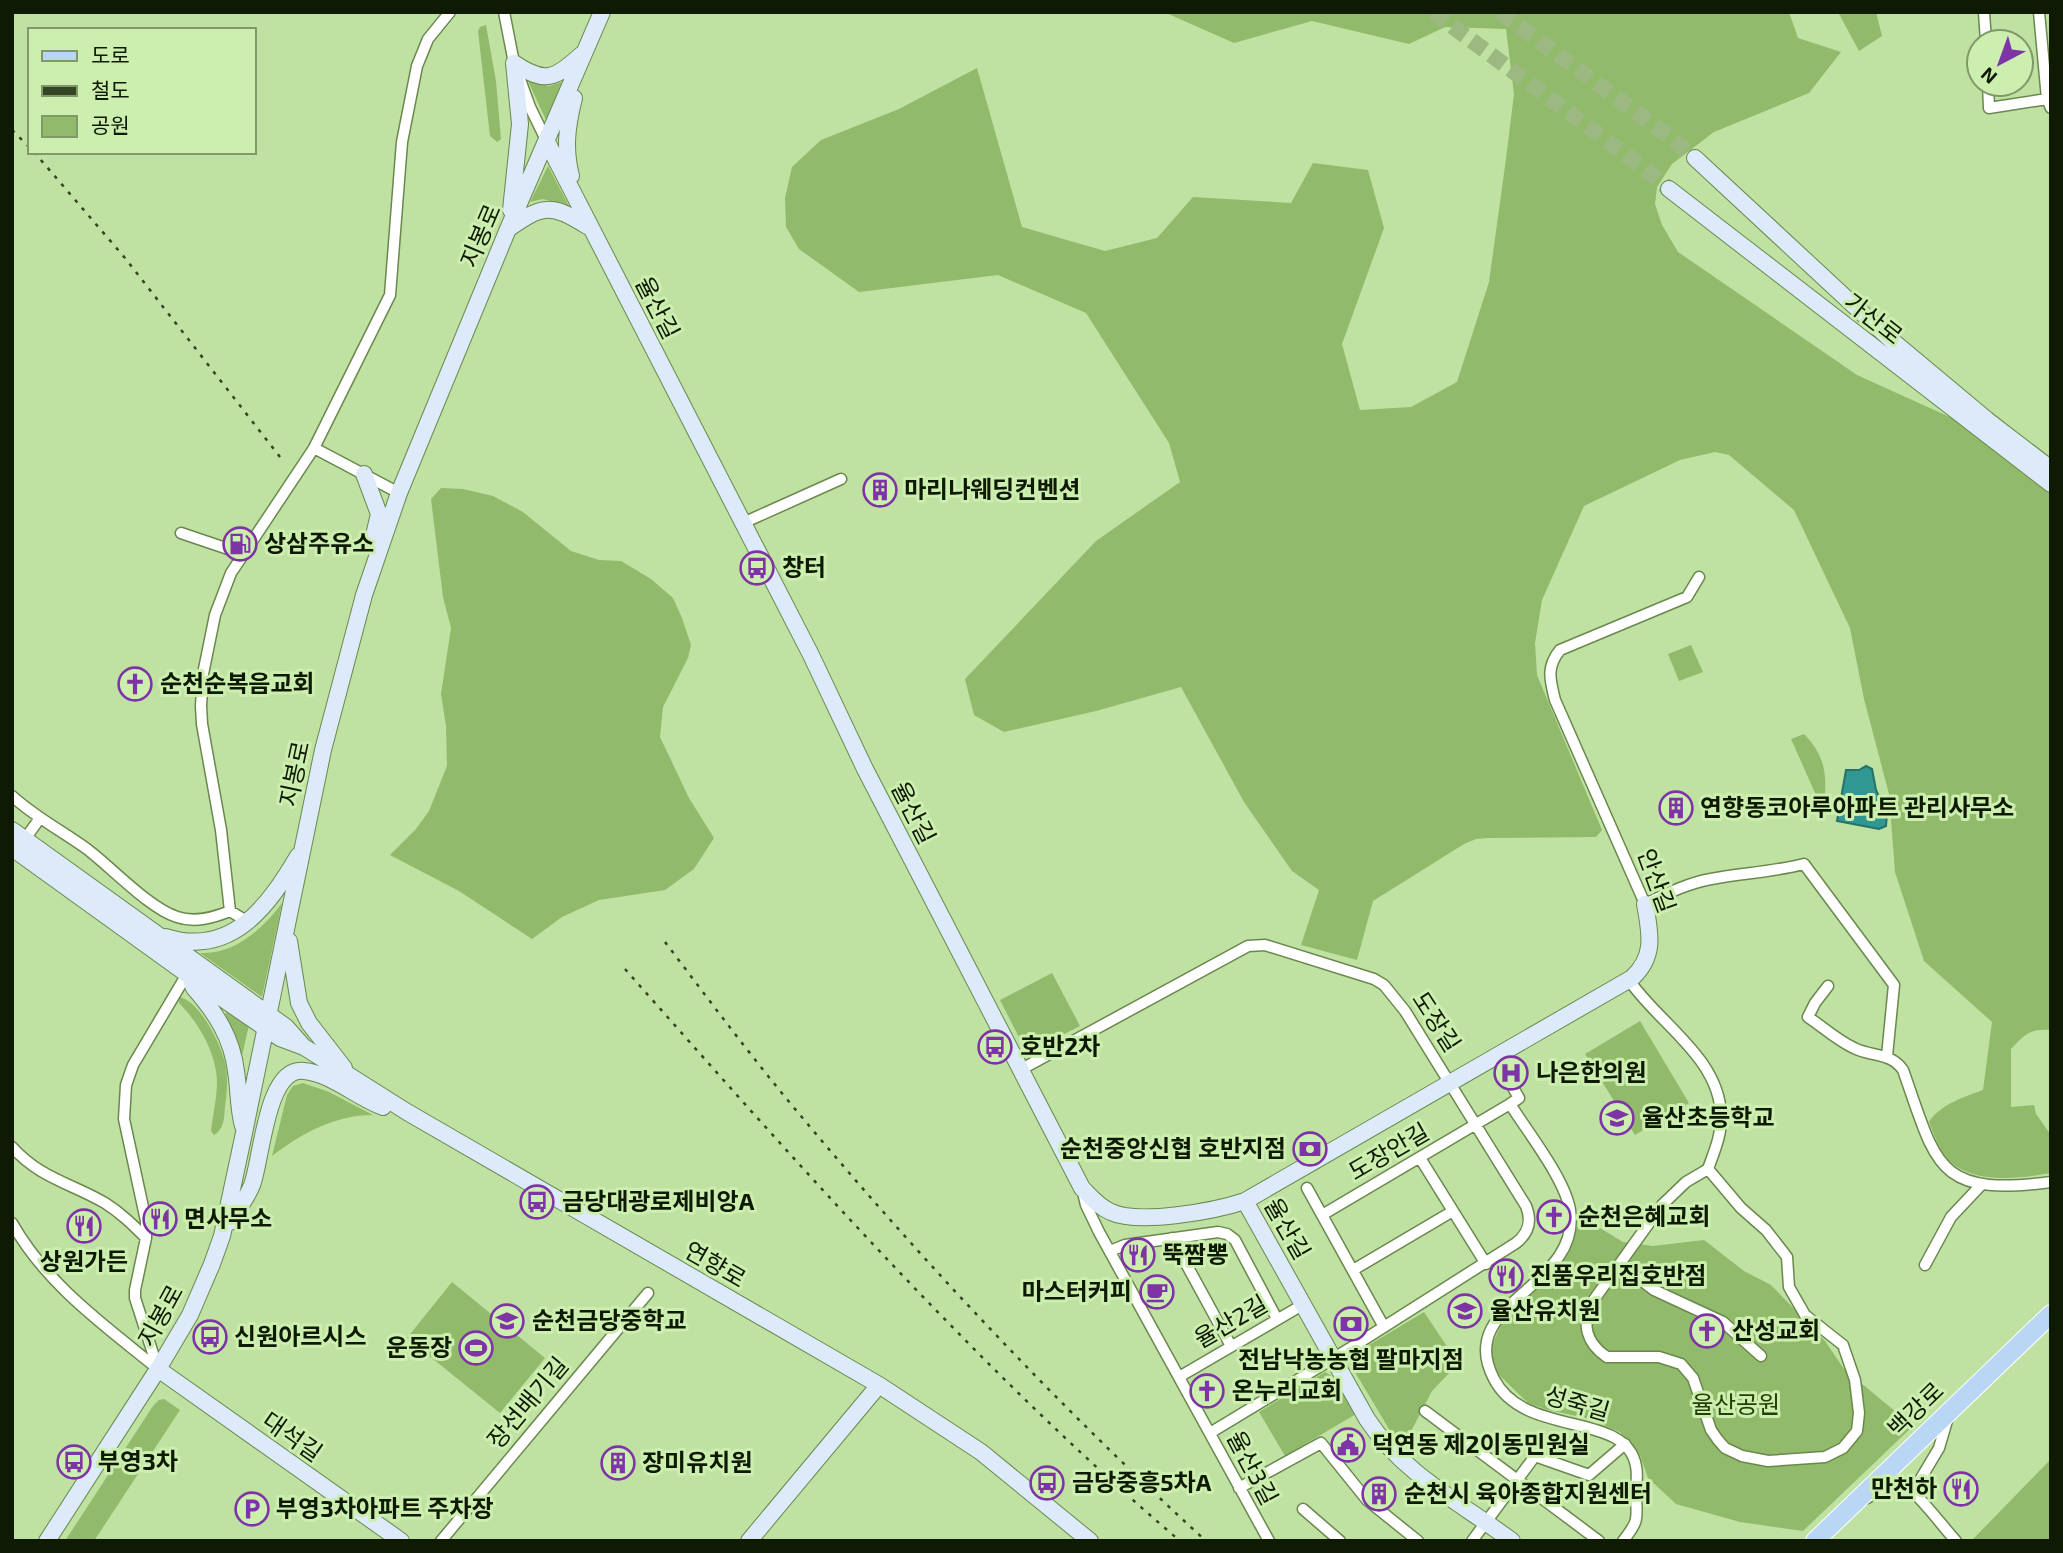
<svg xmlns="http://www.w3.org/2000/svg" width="2063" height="1553" font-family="'Exo 2','Noto Sans KR',sans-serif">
  <rect width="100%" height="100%" fill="#bfe1a2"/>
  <path fill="#91ba6b" d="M1164 12H1789L1798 38 1841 52 1809 93 1714 132 1672 164 1657 187 1655 204 1662 225 1678 252 1857 375 2051 463V1030C2030 1028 2024 1035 2011 1049V1107L2034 1105 2036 1114 2051 1135V1173C2019 1179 1969 1185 1946 1157 1938 1147 1934 1134 1929 1122 1939 1105 1966 1096 1983 1090L1992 1022 1924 961 1895 872 1889 794 1864 699 1850 628 1794 510 1729 455 1715 452 1680 460 1584 506 1542 600 1535 643 1537 675 1602 830 1596 837 1488 838 1476 839 1464 844 1373 901 1357 960 1301 945 1319 890 1292 871 1244 802 1181 687 1096 711 1004 732 974 715 965 679 1096 541 1180 482 1169 443 1086 313 998 275 859 292 799 249 786 227 785 198 792 167 821 140 899 109 977 68 1022 227 1105 251 1157 238 1193 197 1291 203 1313 163 1368 170 1384 228 1342 344 1360 410 1411 407 1457 382 1489 282 1506 159 1514 94 1506 29 1445 27 1409 44 1312 21 1234 43Z
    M1838 12H1876L1882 36 1859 51Z
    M486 25 496 81 501 139 497 142 490 136 478 31 480 27Z
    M528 81 549 86 562 82 546 120Z
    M548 166 569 206 543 199 530 202Z
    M441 488 463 489 493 496 523 512 571 551 599 560 621 561 651 579 673 598 682 618 691 645 688 658 663 707 660 737 689 798 714 838 694 869 665 890 599 900 562 917 532 939 459 891 390 855 416 829 429 811 447 766 446 726 441 694 451 628 443 597 431 499Z
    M1691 645 1703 672 1679 681 1668 654Z
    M1804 734C1829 760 1826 779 1824 813L1791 739Z
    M282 903 262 997 200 953C234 955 263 929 282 903Z
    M1052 973 1080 1026 1033 1050 1024 1047 1000 1000Z
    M179 997C200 1000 223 1048 226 1067 228 1080 227 1093 225 1106 224 1117 225 1128 214 1135L211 1131C213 1114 217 1098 217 1081 216 1052 198 1022 179 1003Z
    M227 1011 249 1025 241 1060 238 1042 225 1015Z
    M1640 1021 1689 1103 1635 1135 1585 1054Z
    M303 1083 329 1092 373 1115C335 1115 302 1133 272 1156L287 1095 293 1086Z
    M1582 1217 1623 1242 1653 1246 1704 1240 1744 1271 1771 1285 1825 1341 1844 1369 1913 1426 1803 1531 1740 1522 1676 1504 1648 1478 1640 1455 1620 1432 1586 1418 1548 1410 1528 1403 1495 1371 1491 1356 1492 1345 1502 1323 1520 1300 1561 1265Z
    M452 1282 545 1358 500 1413 407 1338Z
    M1424 1312 1446 1345 1455 1367 1432 1391 1406 1441 1402 1443 1389 1429 1349 1362 1354 1354Z
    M1325 1372 1332 1376 1356 1414 1285 1456 1259 1412Z
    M164 1399 180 1410 94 1541H65L153 1406 159 1400Z
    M2051 1459V1541H1971L1978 1534Z"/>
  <path fill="#309793" stroke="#267268" stroke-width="2" d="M1866 766 1872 769 1876 790 1887 814 1886 826 1879 829 1837 821 1846 770H1859Z"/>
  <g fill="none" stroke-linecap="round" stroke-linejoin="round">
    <path stroke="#9cb982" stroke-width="16" stroke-dasharray="16 8" stroke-linecap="butt" d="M1433 12 1644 168 1669 189
      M1500 12 1670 137 1695 158"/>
    <defs>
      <path id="street" d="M504 12 514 63 530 107 547 142
        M1984 12 1986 42
        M2039 12 2047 99 2051 108
        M1988 84 1989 108 2047 99
        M314 448 399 493
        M743 523 841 479
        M181 533 243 554
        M1699 577 1687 597 1560 650C1546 667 1550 680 1555 700L1645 904C1666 894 1688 883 1711 879 1742 873 1773 872 1804 864L1894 985 1887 1056
        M12 796C35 817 62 831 87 849 112 868 149 908 177 917 195 923 213 918 230 911
        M25 839 40 818
        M248 922 230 911 221 830 202 724 201 706 203 674 215 615 231 573 314 448 390 295 402 142 417 66 428 39 450 12
        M1629 980C1659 1024 1720 1058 1721 1116 1722 1134 1714 1152 1708 1169L1686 1182 1662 1205 1593 1301C1581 1323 1586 1343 1607 1357H1659L1681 1364 1693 1378 1711 1430 1718 1440 1725 1448 1742 1456 1768 1461 1825 1457 1843 1448 1857 1431 1859 1413 1855 1380 1843 1345 1805 1315 1789 1287 1787 1257 1766 1230 1741 1208 1708 1169
        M1828 986 1815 1003 1808 1017C1823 1027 1837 1040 1854 1048 1871 1057 1891 1052 1903 1070 1937 1166 1936 1197 2051 1182
        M1020 1070 1248 946 1265 945 1374 979 1384 985 1405 1011 1526 1206C1532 1221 1529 1233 1516 1243L1357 1344 1210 1433
        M1508 1079 1519 1098 1510 1104
        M12 1147C41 1179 71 1183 105 1203 121 1213 133 1225 146 1238
        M1420 1158 1486 1264
        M1082 1188 1086 1205 1099 1232 1269 1541
        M1307 1188 1384 1327
        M1322 1215 1510 1104C1527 1131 1565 1179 1570 1210 1582 1288 1453 1302 1494 1379 1525 1439 1626 1410 1636 1466 1638 1475 1636 1484 1636 1492 1636 1519 1641 1518 1623 1541
        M12 1223C47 1285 104 1325 158 1369
        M1172 1238 1231 1346
        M1110 1251 1125 1245 1218 1232 1227 1234 1235 1240 1277 1319
        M1620 1264 1654 1290 1723 1322 1761 1356
        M1925 1265 1951 1217 1982 1184
        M1353 1270 1453 1211
        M158 1369 135 1298V1290L146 1238V1221L124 1119 126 1085 133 1065 187 974
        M1179 1377 1304 1304
        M1425 1411 1599 1541
        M1239 1488 1321 1443 1367 1500 1418 1541
        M1914 1490 1939 1448 1949 1414
        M1867 1498C1897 1481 1905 1480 1927 1507 1937 1518 1946 1530 1956 1541
        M1303 1509 1340 1541
        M441 1541 648 1293
        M1472 1541 1535 1456 1589 1475 1625 1444"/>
      <path id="secondary" d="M514 63C545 84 555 79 581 55
        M547 142 811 655 865 769 1082 1188C1091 1197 1099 1207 1111 1212 1139 1225 1215 1211 1245 1201L1367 1419C1403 1474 1461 1503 1512 1541
        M1695 158 1890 339 1987 420 2051 469
        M571 176C564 148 567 126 574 98
        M1669 189 2051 484
        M511 210 520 124 514 63
        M508 229C542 205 551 203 587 226
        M364 474 379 514 374 535
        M12 830 286 1027 302 1045
        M12 848 191 977 280 1038 304 1047 407 1112 879 1385 981 1452 1090 1541
        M166 937C232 958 269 905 298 856
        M289 941 299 1003 309 1023 344 1068
        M192 983 194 988C216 1013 232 1038 236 1071 239 1090 238 1108 243 1126
        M1245 1201 1632 978C1656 956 1650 933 1645 904
        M230 1222C237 1210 247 1198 252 1185 262 1159 266 1066 304 1071 330 1073 358 1098 383 1107
        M158 1369 401 1541
        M47 1541 158 1369 190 1315 212 1264 222 1236 244 1133 323 750 364 595 399 493 508 229 602 12
        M749 1541 879 1385"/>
      <path id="primary" d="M1815 1541 2051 1314"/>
    </defs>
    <use href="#street" stroke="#6a884d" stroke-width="13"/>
    <use href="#secondary" stroke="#6a884d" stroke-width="18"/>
    <use href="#primary" stroke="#fff" stroke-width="20"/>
    <use href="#street" stroke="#fff" stroke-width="10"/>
    <use href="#secondary" stroke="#dceafa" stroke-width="16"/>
    <use href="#primary" stroke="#b9d6f5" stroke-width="18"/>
    <path stroke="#344525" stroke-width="2.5" stroke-dasharray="3.5 7" stroke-linecap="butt" d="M12 130 30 148
      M34 152 125 258 280 457
      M665 942C703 992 741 1043 781 1092 912 1251 1054 1402 1206 1541
      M625 969C801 1168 977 1368 1180 1541"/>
  </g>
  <defs>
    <symbol id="building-ring" viewBox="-11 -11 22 22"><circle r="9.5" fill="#cceeaf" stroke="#7e34a6" stroke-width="1.5"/><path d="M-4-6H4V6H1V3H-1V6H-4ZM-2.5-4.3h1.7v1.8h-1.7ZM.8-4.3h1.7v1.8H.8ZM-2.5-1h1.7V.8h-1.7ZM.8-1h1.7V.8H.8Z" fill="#7e34a6"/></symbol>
    <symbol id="fuel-ring" viewBox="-11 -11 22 22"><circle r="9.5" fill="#cceeaf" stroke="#7e34a6" stroke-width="1.5"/><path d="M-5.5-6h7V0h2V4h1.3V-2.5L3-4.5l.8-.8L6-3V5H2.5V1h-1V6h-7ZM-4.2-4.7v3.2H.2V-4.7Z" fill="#7e34a6"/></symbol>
    <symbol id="bus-ring" viewBox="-11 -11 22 22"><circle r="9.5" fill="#cceeaf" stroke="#7e34a6" stroke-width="1.5"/><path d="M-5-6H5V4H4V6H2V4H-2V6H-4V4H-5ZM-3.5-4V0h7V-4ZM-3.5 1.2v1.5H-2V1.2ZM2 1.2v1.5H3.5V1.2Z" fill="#7e34a6"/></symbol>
    <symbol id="church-ring" viewBox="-11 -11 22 22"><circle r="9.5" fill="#cceeaf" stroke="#7e34a6" stroke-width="1.5"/><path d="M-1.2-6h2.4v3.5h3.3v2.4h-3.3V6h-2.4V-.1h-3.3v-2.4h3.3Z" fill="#7e34a6"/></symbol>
    <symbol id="hospital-ring" viewBox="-11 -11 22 22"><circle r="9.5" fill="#cceeaf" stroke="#7e34a6" stroke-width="1.5"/><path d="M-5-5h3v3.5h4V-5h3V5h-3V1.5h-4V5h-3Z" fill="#7e34a6"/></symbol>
    <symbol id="school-ring" viewBox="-11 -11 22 22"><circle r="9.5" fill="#cceeaf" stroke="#7e34a6" stroke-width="1.5"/><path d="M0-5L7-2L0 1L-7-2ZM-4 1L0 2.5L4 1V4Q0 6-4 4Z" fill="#7e34a6"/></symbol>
    <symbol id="bank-ring" viewBox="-11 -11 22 22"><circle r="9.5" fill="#cceeaf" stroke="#7e34a6" stroke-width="1.5"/><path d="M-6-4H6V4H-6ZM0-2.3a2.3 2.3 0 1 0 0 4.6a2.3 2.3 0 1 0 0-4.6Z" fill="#7e34a6"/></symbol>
    <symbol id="restaurant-ring" viewBox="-11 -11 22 22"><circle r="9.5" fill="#cceeaf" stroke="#7e34a6" stroke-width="1.5"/><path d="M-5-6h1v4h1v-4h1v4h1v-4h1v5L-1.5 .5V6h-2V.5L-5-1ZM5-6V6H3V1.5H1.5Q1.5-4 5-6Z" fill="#7e34a6"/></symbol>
    <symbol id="cafe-ring" viewBox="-11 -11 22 22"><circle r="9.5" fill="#cceeaf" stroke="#7e34a6" stroke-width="1.5"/><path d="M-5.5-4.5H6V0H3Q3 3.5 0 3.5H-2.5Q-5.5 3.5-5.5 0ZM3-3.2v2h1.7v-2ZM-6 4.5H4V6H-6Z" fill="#7e34a6"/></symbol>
    <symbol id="stadium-ring" viewBox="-11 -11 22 22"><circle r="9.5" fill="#cceeaf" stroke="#7e34a6" stroke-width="1.5"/><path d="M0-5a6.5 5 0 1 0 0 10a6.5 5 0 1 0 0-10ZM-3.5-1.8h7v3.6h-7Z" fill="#7e34a6"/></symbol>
    <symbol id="civic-ring" viewBox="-11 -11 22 22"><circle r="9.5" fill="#cceeaf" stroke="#7e34a6" stroke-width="1.5"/><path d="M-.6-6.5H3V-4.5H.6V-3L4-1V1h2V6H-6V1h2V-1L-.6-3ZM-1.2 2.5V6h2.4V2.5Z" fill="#7e34a6"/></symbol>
    <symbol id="parking-ring" viewBox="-11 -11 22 22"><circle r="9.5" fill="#cceeaf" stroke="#7e34a6" stroke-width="1.5"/><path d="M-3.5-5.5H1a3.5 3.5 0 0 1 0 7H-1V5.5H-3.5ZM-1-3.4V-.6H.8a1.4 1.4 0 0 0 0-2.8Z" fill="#7e34a6"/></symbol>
  </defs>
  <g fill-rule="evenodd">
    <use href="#building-ring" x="861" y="471" width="38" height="38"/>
    <use href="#fuel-ring" x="221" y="525" width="38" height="38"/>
    <use href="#bus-ring" x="738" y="549" width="38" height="38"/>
    <use href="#church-ring" x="116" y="665" width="38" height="38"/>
    <use href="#building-ring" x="1657" y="789" width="38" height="38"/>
    <use href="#bus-ring" x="976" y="1028" width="38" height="38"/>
    <use href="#hospital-ring" x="1492" y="1054" width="38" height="38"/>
    <use href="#school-ring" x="1598" y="1099" width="38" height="38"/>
    <use href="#bank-ring" x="1291" y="1130" width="38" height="38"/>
    <use href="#bus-ring" x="518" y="1183" width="38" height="38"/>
    <use href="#church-ring" x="1535" y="1198" width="38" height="38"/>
    <use href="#restaurant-ring" x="141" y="1200" width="38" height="38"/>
    <use href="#restaurant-ring" x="65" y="1207" width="38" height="38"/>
    <use href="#restaurant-ring" x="1119" y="1236" width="38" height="38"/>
    <use href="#restaurant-ring" x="1487" y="1257" width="38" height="38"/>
    <use href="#cafe-ring" x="1138" y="1273" width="38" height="38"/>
    <use href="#school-ring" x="1446" y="1292" width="38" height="38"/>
    <use href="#school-ring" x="488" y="1302" width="38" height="38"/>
    <use href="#bank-ring" x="1332" y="1305" width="38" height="38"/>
    <use href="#church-ring" x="1688" y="1312" width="38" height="38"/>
    <use href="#bus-ring" x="191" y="1318" width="38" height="38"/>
    <use href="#stadium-ring" x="457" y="1329" width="38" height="38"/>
    <use href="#church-ring" x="1188" y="1372" width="38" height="38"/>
    <use href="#civic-ring" x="1329" y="1426" width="38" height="38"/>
    <use href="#bus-ring" x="55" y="1443" width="38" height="38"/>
    <use href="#building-ring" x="599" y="1444" width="38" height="38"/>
    <use href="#bus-ring" x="1028" y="1464" width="38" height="38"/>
    <use href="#restaurant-ring" x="1942" y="1470" width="38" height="38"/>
    <use href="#building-ring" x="1360" y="1475" width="38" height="38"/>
    <use href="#parking-ring" x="233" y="1490" width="38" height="38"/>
  </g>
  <g text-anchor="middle" stroke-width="6" stroke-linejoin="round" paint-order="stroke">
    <g font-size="24" fill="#0e1a03" stroke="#cceeaf">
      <text transform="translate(481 236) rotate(-67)" y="8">지봉로</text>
      <text transform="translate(657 308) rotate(63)" y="8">율산길</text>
      <text transform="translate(1873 319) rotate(38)" y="8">가산로</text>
      <text transform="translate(295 774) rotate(-78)" y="8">지봉로</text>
      <text transform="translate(913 813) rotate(63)" y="8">율산길</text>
      <text transform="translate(1656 881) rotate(70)" y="8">안산길</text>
      <text transform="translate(1436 1022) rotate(57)" y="8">도장길</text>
      <text transform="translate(1389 1152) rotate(-30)" y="8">도장안길</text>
      <text transform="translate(1287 1229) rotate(60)" y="8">율산길</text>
      <text transform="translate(715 1265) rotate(30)" y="8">연향로</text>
      <text transform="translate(161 1316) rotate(-61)" y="8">지봉로</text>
      <text transform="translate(1231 1322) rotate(-30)" y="8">율산2길</text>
      <text transform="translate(528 1403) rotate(-50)" y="8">장선배기길</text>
      <text transform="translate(1577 1404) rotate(16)" y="8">성죽길</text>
      <text transform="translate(1916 1410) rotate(-44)" y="8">백강로</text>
      <text transform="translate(292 1437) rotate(35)" y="8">대석길</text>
      <text transform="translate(1252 1468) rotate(62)" y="8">율산3길</text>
    </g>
    <g font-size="24" font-weight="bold" fill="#0e1a03" stroke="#cceeaf" text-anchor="start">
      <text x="904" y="498">마리나웨딩컨벤션</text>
      <text x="264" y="552">상삼주유소</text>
      <text x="782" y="576">창터</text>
      <text x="160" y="692">순천순복음교회</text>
      <text x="1700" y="816">연향동코아루아파트 관리사무소</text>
      <text x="1020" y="1055">호반2차</text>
      <text x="1536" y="1081">나은한의원</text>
      <text x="1642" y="1126">율산초등학교</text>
      <text x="1286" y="1157" text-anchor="end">순천중앙신협 호반지점</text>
      <text x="562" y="1210">금당대광로제비앙A</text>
      <text x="1578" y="1225">순천은혜교회</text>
      <text x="184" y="1227">면사무소</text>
      <text x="1162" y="1263">뚝짬뽕</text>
      <text x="84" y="1270" text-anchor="middle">상원가든</text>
      <text x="1530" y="1284">진품우리집호반점</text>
      <text x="1132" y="1300" text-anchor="end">마스터커피</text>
      <text x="1490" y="1319">율산유치원</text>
      <text x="532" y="1329">순천금당중학교</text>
      <text x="1732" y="1339">산성교회</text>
      <text x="234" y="1345">신원아르시스</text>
      <text x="452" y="1356" text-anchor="end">운동장</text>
      <text x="1351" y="1368" text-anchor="middle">전남낙농농협 팔마지점</text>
      <text x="1232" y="1399">온누리교회</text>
      <text x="1372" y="1453">덕연동 제2이동민원실</text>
      <text x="98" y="1470">부영3차</text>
      <text x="642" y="1471">장미유치원</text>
      <text x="1072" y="1491">금당중흥5차A</text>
      <text x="1937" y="1497" text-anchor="end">만천하</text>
      <text x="1404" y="1502">순천시 육아종합지원센터</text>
      <text x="276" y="1517">부영3차아파트 주차장</text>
    </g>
    <g font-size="24" fill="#253e03" stroke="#cceeaf">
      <text x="1736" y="1413">율산공원</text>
    </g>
  </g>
  <rect width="2063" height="1553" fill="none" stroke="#0e1a03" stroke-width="28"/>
  <rect x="28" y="28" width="228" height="126" fill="#cceeaf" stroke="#80996a" stroke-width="2"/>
  <rect x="42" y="51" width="35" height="10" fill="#b9d6f5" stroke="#80996a" stroke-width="2"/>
  <text x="91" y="63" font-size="21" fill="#0e1a03">도로</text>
  <rect x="42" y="86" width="35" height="10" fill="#344525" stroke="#80996a" stroke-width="2"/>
  <text x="91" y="98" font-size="21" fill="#0e1a03">철도</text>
  <rect x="42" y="116" width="35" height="21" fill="#91ba6b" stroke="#80996a" stroke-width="2"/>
  <text x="91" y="133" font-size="21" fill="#0e1a03">공원</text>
  <g transform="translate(2000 63) rotate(221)"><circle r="33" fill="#cceeaf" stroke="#80996a" stroke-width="2"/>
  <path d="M0-5L12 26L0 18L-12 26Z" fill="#7e34a6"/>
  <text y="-10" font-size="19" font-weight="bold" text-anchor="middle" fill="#0e1a03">N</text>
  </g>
</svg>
